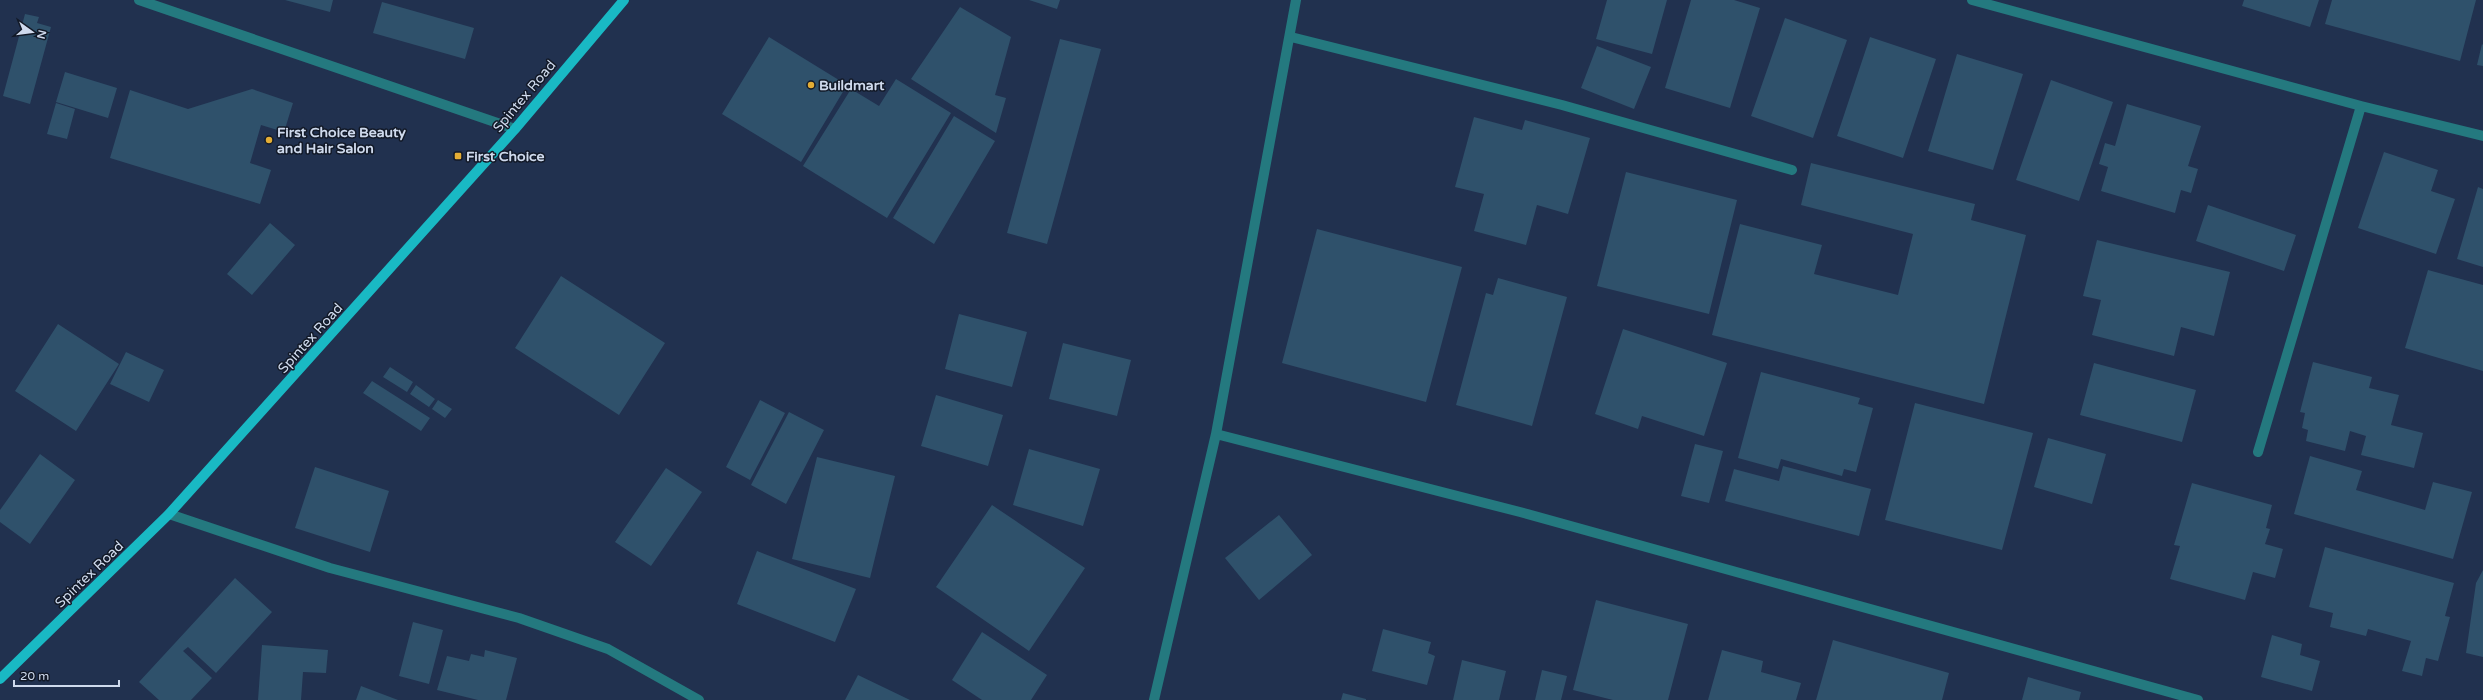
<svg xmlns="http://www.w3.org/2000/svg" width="2483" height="700" font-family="'Varela Round',sans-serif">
  <rect width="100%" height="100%" fill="#21314f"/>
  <path fill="#2f516b" d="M285 0H333L330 12Z
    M1029 0H1060L1057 9Z
    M1607 0H1667L1652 54 1596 39Z
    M1691 0H1734L1760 8 1730 108 1665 88Z
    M2244 0H2319L2310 27 2242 6Z
    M2332 0H2476L2460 61 2325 24Z
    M382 2 474 28 465 59 373 33Z
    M960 7 1011 37 995 95 1006 98 996 133 911 79Z
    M25 14 39 17 37 23 51 27 30 104 3 96Z
    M1785 18 1847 40 1813 138 1751 116Z
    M769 37 847 85 801 162 722 114Z
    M1870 37 1936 59 1903 158 1837 136Z
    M1060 39 1101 49 1047 244 1007 233Z
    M2482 44 2483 45V66L2477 65Z
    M1597 46 1651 67 1634 109 1581 88Z
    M1957 54 2023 74 1993 170 1928 151Z
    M65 72 117 88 108 118 56 102Z
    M896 79 951 113 887 218 803 166 851 89 879 106Z
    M2051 80 2113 102 2079 201 2016 180Z
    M252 89 293 103 284 132 261 125 250 163 271 170 260 204 110 158 130 90 188 109Z
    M56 103 75 109 67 139 47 134Z
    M2127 104 2201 126 2188 166 2198 169 2191 193 2181 190 2175 213 2101 191 2108 167 2099 164 2105 143 2115 146Z
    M954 116 995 141 934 244 893 218Z
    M1474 117 1522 130 1525 120 1590 138 1568 214 1537 205 1526 245 1474 231 1484 194 1455 187Z
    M2384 152 2438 170 2431 191 2455 199 2436 254 2358 228Z
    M1811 163 1975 204 1971 220 2026 235 1984 404 1712 335 1740 224 1822 245 1814 274 1898 295 1913 234 1801 205Z
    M1626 172 1737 200 1709 314 1597 286Z
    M2478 187 2483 189V267L2457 259Z
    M2208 205 2296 235 2284 271 2196 241Z
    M270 223 295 245 252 295 227 274Z
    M1317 229 1462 267 1426 402 1282 363Z
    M2097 240 2230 272 2214 336 2181 327 2174 356 2092 335 2101 300 2083 296Z
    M2428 270 2483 285V371L2405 348Z
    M561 276 665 343 619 415 515 348Z
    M1498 278 1567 297 1532 426 1456 405 1486 293 1493 295Z
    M959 314 1027 332 1012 387 945 369Z
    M58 324 119 364 76 431 15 391Z
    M1623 329 1727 363 1704 436 1642 416 1638 429 1595 414Z
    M1063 343 1131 360 1117 416 1049 399Z
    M126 352 164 370 149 402 110 384Z
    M2313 362 2372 377 2369 388 2399 395 2391 425 2423 433 2414 468 2361 455 2366 436 2350 431 2345 451 2306 441 2308 430 2302 428 2305 413 2300 412Z
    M2094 363 2196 390 2182 442 2080 415Z
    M390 367 413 382 407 392 383 377Z
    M1761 372 1860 398 1858 404 1873 408 1856 472 1844 469 1842 476 1781 459 1778 469 1738 458Z
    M372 381 430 418 421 431 363 393Z
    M416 385 435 399 429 407 410 394Z
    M936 395 1003 415 988 466 921 446Z
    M438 400 452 409 445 418 432 409Z
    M760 400 785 413 750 480 726 467Z
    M1915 403 2033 433 2002 550 1885 520Z
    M789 412 824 430 786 504 751 485Z
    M2048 438 2106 454 2092 504 2034 487Z
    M1695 444 1723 451 1709 503 1681 496Z
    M1029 449 1100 469 1083 526 1013 505Z
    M40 454 75 480 30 544 0 522V510Z
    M2310 456 2362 471 2356 490 2425 510 2433 482 2472 492 2453 559 2294 514Z
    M817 457 895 476 870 578 792 559Z
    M1783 466 1871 489 1859 536 1725 501 1734 469 1779 481Z
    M315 467 389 491 370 552 295 528Z
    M666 468 702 492 651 566 615 542Z
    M2192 483 2272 505 2266 528 2270 529 2265 544 2283 549 2275 578 2253 572 2245 600 2170 579 2180 546 2174 545Z
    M992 505 1085 568 1029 651 936 587Z
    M1279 515 1312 555 1259 600 1225 558Z
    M2325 547 2454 583 2445 616 2450 617 2438 661 2426 658 2422 676 2402 671 2411 641 2368 629 2366 636 2330 627 2333 613 2309 607Z
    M757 551 856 589 835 642 737 604Z
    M2483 570V657L2466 653 2476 583Z
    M235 578 272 612 216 673 188 647 183 651 212 678 191 700H159L139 682Z
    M1596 600 1688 624 1668 700H1613L1573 690Z
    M413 622 443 630 429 684 399 676Z
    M1383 629 1431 642 1428 653 1435 656 1427 685 1372 671Z
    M982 632 1047 675 1031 700H982L952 680Z
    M2272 635 2302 644 2300 655 2320 661 2312 691 2261 677Z
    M1833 640 1949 673 1942 700H1816Z
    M262 645 328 650 326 673 303 672 301 700H258Z
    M485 650 517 658 506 700H478L437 690 447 656 469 661 471 654 484 657Z
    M1722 650 1763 661 1761 672 1801 683 1796 700H1708Z
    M1462 660 1506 671 1499 700H1453Z
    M1542 670 1567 676 1561 700H1535Z
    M858 675 910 700H845Z
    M2028 677 2081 692 2079 700H2022Z
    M361 686 398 700H356Z
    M1343 693 1366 699V700H1341Z"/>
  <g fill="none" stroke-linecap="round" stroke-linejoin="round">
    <path stroke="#24797f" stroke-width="10" d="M139 0 515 129
      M1972 0 2361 106 2483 136
      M1291 37 1562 105 1792 170
      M1216 434 1520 512 2198 700
      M2258 452 2361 106
      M169 514 330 568 519 618 608 649 699 700
      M1154 700 1216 434 1296 0"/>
    <path stroke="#19b9c4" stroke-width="10" d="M0 679 169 514 515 129 624 0"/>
  </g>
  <g fill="#e4ad35" stroke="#121927" stroke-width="1.5">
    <circle cx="811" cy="85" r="4"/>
    <circle cx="269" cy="140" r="4"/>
    <rect x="454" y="152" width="8" height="8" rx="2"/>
  </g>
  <g text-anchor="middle" stroke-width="3" stroke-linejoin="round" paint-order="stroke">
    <g font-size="14" font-weight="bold" fill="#cfdaed" stroke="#121927" text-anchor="start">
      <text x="819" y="90">Buildmart</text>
      <text x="277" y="137">First Choice Beauty<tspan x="277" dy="16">and Hair Salon</tspan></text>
      <text x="466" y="161">First Choice</text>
    </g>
    <g font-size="14" fill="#cfdaed" stroke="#121927">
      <text transform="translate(524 96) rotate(-50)" y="5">Spintex Road</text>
      <text transform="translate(310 338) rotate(-48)" y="5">Spintex Road</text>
      <text transform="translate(89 574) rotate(-44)" y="5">Spintex Road</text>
    </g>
  </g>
  <g transform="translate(32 32) rotate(104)" stroke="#121927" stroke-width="3" paint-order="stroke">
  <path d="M0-3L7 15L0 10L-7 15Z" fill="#cfdaed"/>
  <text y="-6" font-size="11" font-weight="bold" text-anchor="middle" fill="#cfdaed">N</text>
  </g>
  <path d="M14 680v6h105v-6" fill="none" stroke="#cfdaed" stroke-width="2"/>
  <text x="20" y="680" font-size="12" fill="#cfdaed" stroke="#121927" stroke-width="3" paint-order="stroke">20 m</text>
</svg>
